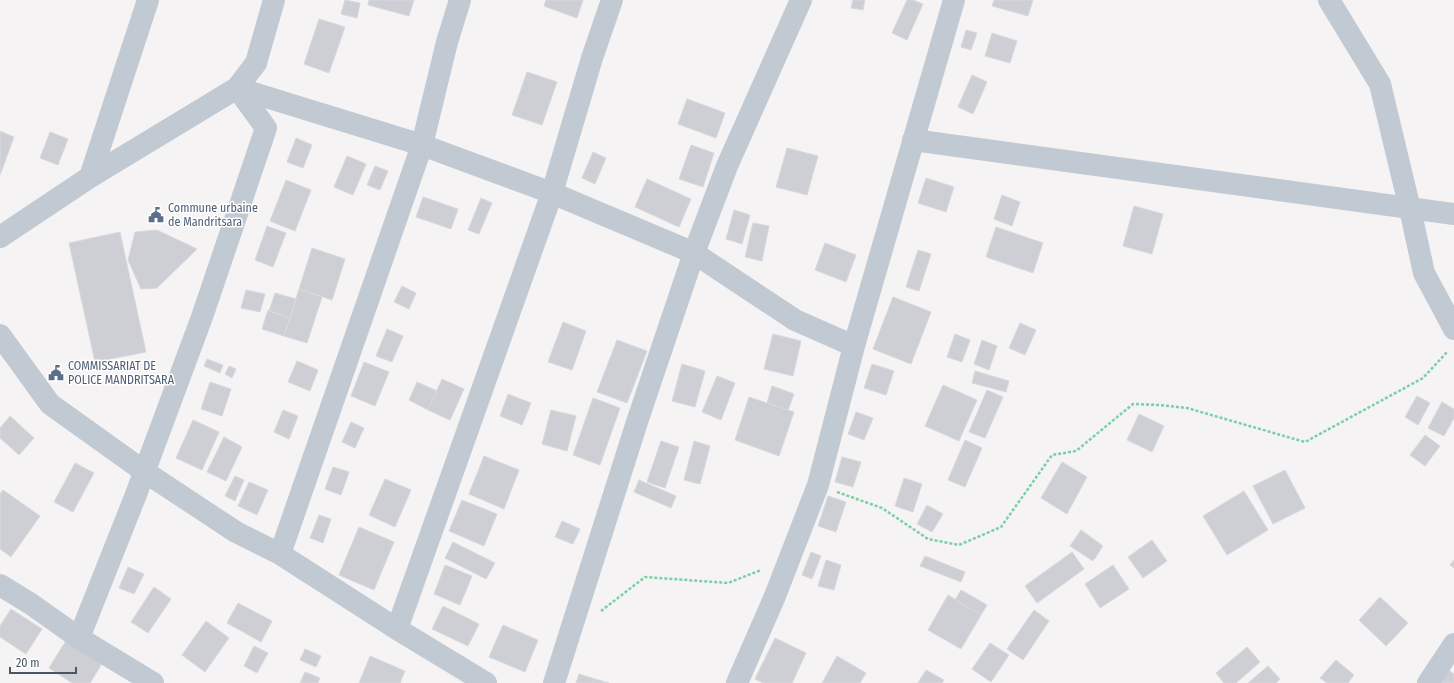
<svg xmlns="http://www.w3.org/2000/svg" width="1454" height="683" font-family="'Fira Sans Condensed',sans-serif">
  <rect width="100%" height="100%" fill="#f5f3f3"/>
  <path fill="#cdcfd5" stroke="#d7d9de" d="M345 0 360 3 357 18 341 14Z
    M369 0H414L409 16 368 5Z
    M546 0H583L577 18 544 6Z
    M853 0H865L863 10 851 8Z
    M907 0H913L923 4 907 40 892 33Z
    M994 0H1033L1028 16 992 6Z
    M319 19 345 27 329 73 304 64Z
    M966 30 977 33 971 50 961 47Z
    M992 33 1017 41 1010 63 985 56Z
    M527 72 557 82 542 125 512 115Z
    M972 75 987 82 973 114 958 107Z
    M687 99 725 113 716 138 678 124Z
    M0 131 14 137 0 175Z
    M50 132 68 139 58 165 40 158Z
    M296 138 312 145 303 168 287 162Z
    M691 145 714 153 703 187 679 179Z
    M787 148 818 156 807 195 776 187Z
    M593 152 606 158 595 184 582 178Z
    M347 156 366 164 353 195 334 187Z
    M375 166 388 171 380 190 367 185Z
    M926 178 954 187 946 212 918 203Z
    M647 179 691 199 679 227 635 207Z
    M286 180 311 190 295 231 270 221Z
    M1002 195 1020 202 1012 226 994 219Z
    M423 197 458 209 451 229 416 217Z
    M481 198 492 203 479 234 468 230Z
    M1134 206 1163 214 1152 254 1123 246Z
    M734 210 750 215 742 244 726 239Z
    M753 223 769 226 762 261 745 257Z
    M267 226 286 233 273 267 255 260Z
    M996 227 1043 243 1033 273 986 257Z
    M157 230 197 249 157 288 141 289 128 260 135 232Z
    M120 232 146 352 95 362 69 243Z
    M825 243 856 255 846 282 815 270Z
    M312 248 345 259 332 300 299 289Z
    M918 250 931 254 919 291 906 287Z
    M402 286 416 293 409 309 394 302Z
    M299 289 322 297 307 343 284 336Z
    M246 290 265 294 260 312 241 308Z
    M275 293 296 299 290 318 269 311Z
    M893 297 931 312 911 364 873 349Z
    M268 310 290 318 284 336 262 329Z
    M563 322 586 331 572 370 548 362Z
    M1020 323 1036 330 1025 355 1009 348Z
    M387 329 403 336 392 362 376 356Z
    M773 334 801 341 793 376 764 369Z
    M955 334 970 340 962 362 947 357Z
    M617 340 647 351 627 403 597 392Z
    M982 340 997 346 989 370 974 364Z
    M207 359 223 365 220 373 204 366Z
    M297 361 318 370 310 391 288 382Z
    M364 362 389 372 375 406 351 396Z
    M682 364 705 371 695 407 672 401Z
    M872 364 894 371 886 395 864 388Z
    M229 366 236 369 232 378 225 374Z
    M975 371 1009 381 1006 392 972 383Z
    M717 376 735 383 721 420 702 412Z
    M442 379 464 389 450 420 428 410Z
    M210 382 231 389 222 416 201 409Z
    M417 382 437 391 428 410 409 400Z
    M943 385 977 400 959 441 925 426Z
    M772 386 794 394 788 410 767 403Z
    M987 390 1003 397 985 438 969 432Z
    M508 394 531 403 522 425 500 416Z
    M1417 396 1430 403 1418 425 1405 417Z
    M749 397 794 412 779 456 735 440Z
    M593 398 620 408 600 465 573 455Z
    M1442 402 1454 409V418L1444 436 1428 428Z
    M283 410 298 416 289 439 274 432Z
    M551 410 576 416 567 451 542 444Z
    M856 412 873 418 864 440 848 434Z
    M1139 414 1164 426 1152 452 1127 440Z
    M10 416 34 438 19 455 0 438V428Z
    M193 420 219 432 202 470 176 458Z
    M351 422 364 428 355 448 342 442Z
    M1425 435 1440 446 1425 466 1410 455Z
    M224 437 242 447 226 481 207 472Z
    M965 440 982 448 965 487 948 480Z
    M661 441 679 447 665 488 647 482Z
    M694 441 710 446 700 484 684 480Z
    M484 456 519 470 504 509 469 494Z
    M842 457 861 462 853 487 835 482Z
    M1062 462 1087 477 1067 514 1041 498Z
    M75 463 94 473 73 512 54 502Z
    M333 467 349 472 341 495 325 489Z
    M1285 470 1305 508 1273 524 1253 486Z
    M235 476 244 480 235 501 225 496Z
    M904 478 922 484 913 512 895 506Z
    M385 479 411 490 395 527 369 515Z
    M639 480 676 496 671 508 634 492Z
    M249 482 268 490 257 515 238 506Z
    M3 490 40 516 11 557 0 549V494Z
    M1244 491 1268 530 1227 555 1203 516Z
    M828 496 846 502 836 532 818 526Z
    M462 500 497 514 484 546 449 531Z
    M927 505 943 514 932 532 917 524Z
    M319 515 331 519 323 543 310 538Z
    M562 521 580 529 573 544 555 537Z
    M359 527 394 542 374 590 339 575Z
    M1081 530 1103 546 1093 561 1070 546Z
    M1152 540 1167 561 1143 578 1128 557Z
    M453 542 495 563 486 579 445 558Z
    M811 552 821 556 812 579 802 575Z
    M1072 552 1084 569 1037 603 1025 586Z
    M925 556 965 572 961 582 920 566Z
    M826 560 841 565 834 590 818 586Z
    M1454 560V568L1450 565Z
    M445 565 472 576 460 605 434 594Z
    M1113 565 1129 589 1100 608 1085 584Z
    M128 567 144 574 134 594 119 588Z
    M154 587 171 599 148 633 131 622Z
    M961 590 987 605 981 615 955 600Z
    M948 595 981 615 961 649 928 630Z
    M1380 597 1408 623 1386 646 1359 620Z
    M238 603 272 621 261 642 227 623Z
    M443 606 479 624 468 646 432 629Z
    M11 609 42 629 26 654 0 637V626Z
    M1034 610 1049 621 1023 660 1007 649Z
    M206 621 229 638 205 672 182 655Z
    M503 625 538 640 525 672 489 657Z
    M775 638 806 653 792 683H763L755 679Z
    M67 639 103 662 90 683H72L49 668Z
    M990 643 1009 655 991 682 972 669Z
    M254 646 268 653 257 673 244 666Z
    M1247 647 1260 662 1236 683H1224L1216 673Z
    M305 649 321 656 316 667 300 660Z
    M370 656 405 671 400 683H359Z
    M837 656 866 673 860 683H822Z
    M1336 660 1354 675 1348 683H1327L1320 678Z
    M1268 666 1280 679 1276 683H1248Z
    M1447 669 1454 674V683H1437Z
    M926 670 944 680 942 683H918Z
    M305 672 320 678 318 683H300Z
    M579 674 595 679 593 683H576Z
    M595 679 609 683H593Z"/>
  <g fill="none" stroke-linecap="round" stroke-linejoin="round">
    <path stroke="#7ad0a6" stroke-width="2.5" stroke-dasharray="3 2" stroke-linecap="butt" d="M837 492 882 508 928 539 959 545 1001 527 1052 455 1076 451 1133 404 1159 405 1187 408 1305 442 1423 378 1448 351
      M601 611 645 577 728 583 761 570"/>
    <path stroke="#c1cad2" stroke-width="22" d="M1329 0 1380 84 1410 209 1424 273 1454 329
      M237 88 422 145 552 193 694 253 795 320 854 346
      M913 140 1454 214
      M90 177 148 0
      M0 335 50 404 145 472 236 532 280 554 397 629 486 683
      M280 554 422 145 447 42 460 0
      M0 585 31 604 79 638 153 683
      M397 629 552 193 592 58 612 0
      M79 638 135 497 202 317 266 128 237 88
      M554 683 637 422 694 253 727 166 801 0
      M737 683 775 596 818 485 854 346 954 0
      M1428 683 1454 644"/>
    <path stroke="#c1cad2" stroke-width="22" d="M0 237 90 177 237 88 256 63 274 0"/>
  </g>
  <defs>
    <symbol id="civic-bare" viewBox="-9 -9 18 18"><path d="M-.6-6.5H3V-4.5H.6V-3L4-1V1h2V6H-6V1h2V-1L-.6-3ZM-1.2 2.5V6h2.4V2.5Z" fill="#5c6f8a" stroke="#fff" stroke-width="2.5" paint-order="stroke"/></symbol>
  </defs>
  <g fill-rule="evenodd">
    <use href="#civic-bare" x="145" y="204" width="22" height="22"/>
    <use href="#civic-bare" x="45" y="362" width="22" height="22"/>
  </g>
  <g text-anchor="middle" stroke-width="3" stroke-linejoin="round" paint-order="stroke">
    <g font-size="12" fill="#4e5e75" stroke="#fff" text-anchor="start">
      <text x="168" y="212">Commune urbaine<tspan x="168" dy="14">de Mandritsara</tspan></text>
      <text x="68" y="370">COMMISSARIAT DE<tspan x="68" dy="14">POLICE MANDRITSARA</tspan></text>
    </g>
  </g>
  <path d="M10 667v6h66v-6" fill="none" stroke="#4a5661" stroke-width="2"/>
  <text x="16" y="667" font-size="12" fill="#4a5661" stroke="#ffffff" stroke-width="3" paint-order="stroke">20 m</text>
</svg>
